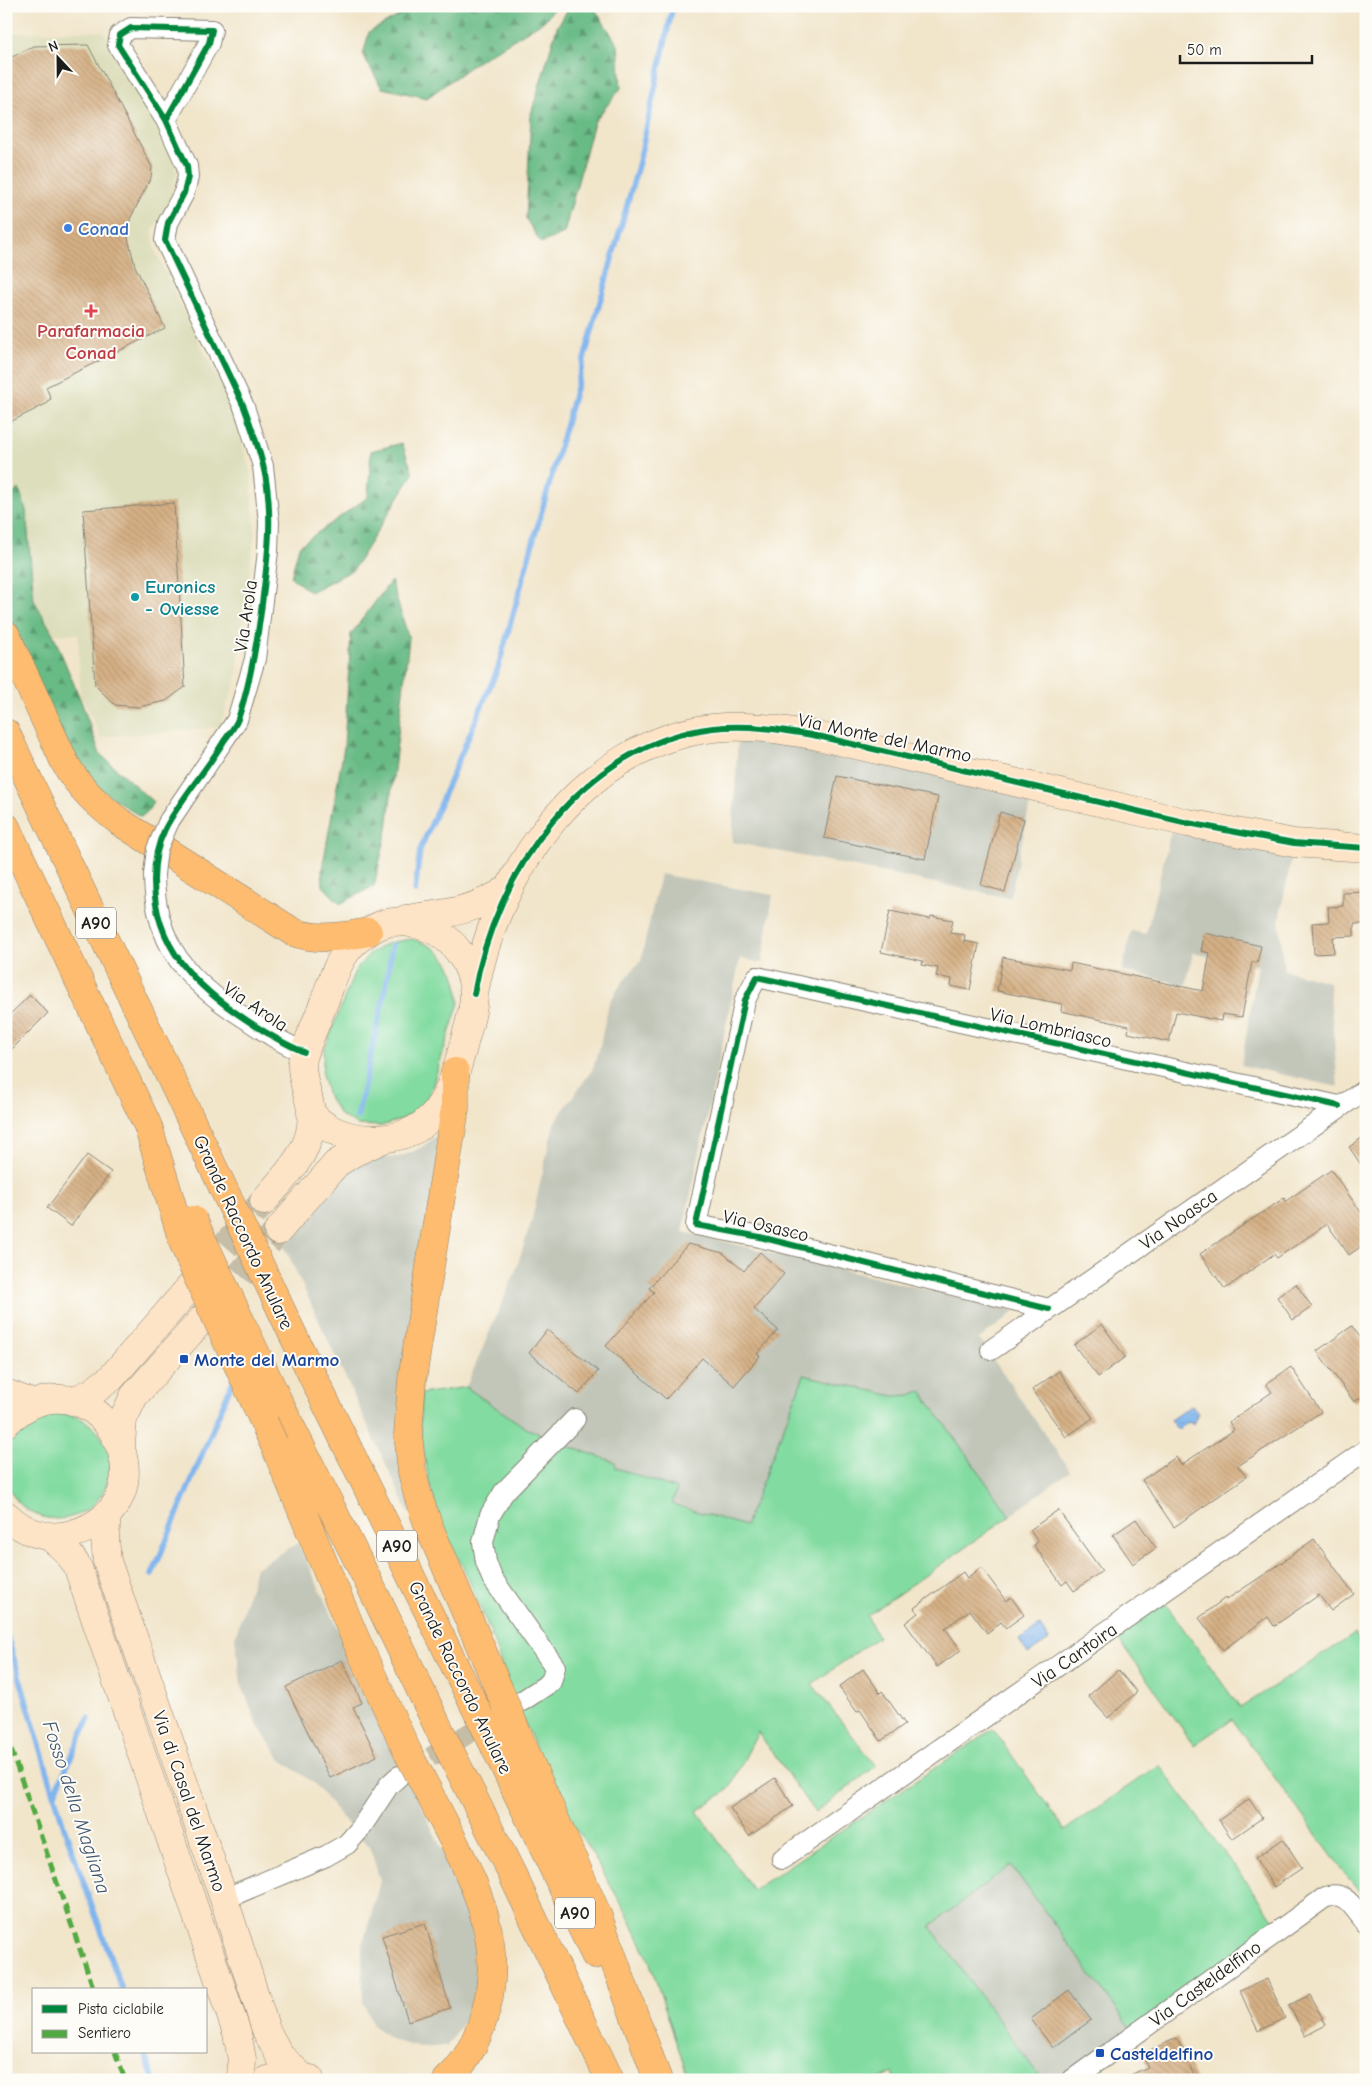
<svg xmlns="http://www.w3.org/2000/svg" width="1372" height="2086" font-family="'Comic Neue',sans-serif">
  <defs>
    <pattern id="forest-firs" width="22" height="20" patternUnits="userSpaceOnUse" patternTransform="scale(1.25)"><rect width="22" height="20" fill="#69bb86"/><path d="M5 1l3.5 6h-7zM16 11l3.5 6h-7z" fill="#56976d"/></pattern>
    <pattern id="water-ripples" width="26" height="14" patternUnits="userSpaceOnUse" patternTransform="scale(1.25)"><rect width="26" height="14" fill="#80b5ee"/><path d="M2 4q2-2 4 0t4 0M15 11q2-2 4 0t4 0" fill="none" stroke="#6e9bcc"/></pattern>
    <pattern id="building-back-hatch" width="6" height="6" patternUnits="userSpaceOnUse" patternTransform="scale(1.25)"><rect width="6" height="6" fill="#d5b085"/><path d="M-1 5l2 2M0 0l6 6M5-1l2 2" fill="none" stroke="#b69772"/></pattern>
  </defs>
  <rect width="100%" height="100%" fill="#fdfcf7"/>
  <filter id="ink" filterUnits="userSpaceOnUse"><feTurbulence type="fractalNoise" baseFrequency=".02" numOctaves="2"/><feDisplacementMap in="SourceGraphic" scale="10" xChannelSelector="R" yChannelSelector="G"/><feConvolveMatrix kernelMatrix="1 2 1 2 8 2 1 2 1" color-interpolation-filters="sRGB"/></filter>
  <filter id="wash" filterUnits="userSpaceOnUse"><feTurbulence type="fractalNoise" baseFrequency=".0096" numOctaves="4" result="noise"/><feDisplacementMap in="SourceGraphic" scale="20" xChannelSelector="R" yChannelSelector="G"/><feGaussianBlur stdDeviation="1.12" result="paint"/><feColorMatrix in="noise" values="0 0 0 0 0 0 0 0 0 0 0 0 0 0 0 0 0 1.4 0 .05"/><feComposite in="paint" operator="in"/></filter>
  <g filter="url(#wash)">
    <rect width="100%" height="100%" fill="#f1e5ca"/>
    <path fill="#dddebc" d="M104 31 169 149 177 174 168 204 153 230 155 250 180 305 229 399 250 470 255 530 236 682 219 727 101 737 80 694 78 634H53L34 600 26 510 18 490 10 496 6 491V33Z"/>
    <path fill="#c2c6b9" d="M738 737 760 738 1032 794 1010 898 732 842Z
      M1171 831 1292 855 1279 920 1284 970 1329 982 1338 1087 1241 1065 1258 966 1193 953 1186 985 1122 971 1131 931 1146 934Z
      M660 874 773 895 762 963 740 958 683 1232 1016 1311 979 1339 1070 1471 1010 1516 921 1391 910 1395 894 1396 804 1375 745 1526 672 1504 676 1489 616 1468 615 1462 570 1447 526 1428 466 1387 515 1272 531 1223 554 1123 592 1070 599 1050 609 1003 621 984 641 960Z
      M443 1131 412 1512 409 1514 284 1246 334 1183 350 1167 372 1159 399 1157 410 1153 422 1147Z
      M298 1543 467 1903 478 1958 476 2002 447 2046 420 2048 392 2040 373 2025 363 2001 362 1948 380 1881 370 1847 342 1818 315 1784 281 1760 258 1726 241 1684 235 1638 256 1568Z
      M1012 1865 1131 2029 1059 2080H1042L930 1926Z"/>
    <path fill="#82dba0" stroke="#4f7c5e" d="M411 939C444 946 459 972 459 1003L430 1093 417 1111 400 1120 381 1126 357 1125 340 1115 328 1096 322 1075 324 1050 355 971 368 955 388 943Z
      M804 1375 894 1396 910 1395 921 1391 1010 1516 867 1616 878 1637 812 1684 876 1766 815 1813 758 1732 729 1789 697 1811 753 1890 993 1729 1065 1830 1159 1765 1276 1922 1131 2029 1011 1865 930 1926 1042 2080H896L893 2072 877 2080H689L649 1960 626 1912 587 1845 568 1819 509 1688 490 1631 467 1575 439 1520 428 1477 420 1428 421 1394 466 1387 526 1428 570 1447 615 1462 616 1468 677 1489 672 1504 745 1526Z
      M4 1466a53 53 0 1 1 106 0a53 53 0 1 1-106 0Z
      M1165 1603 1240 1708 1355 1634 1366 1652V1898L1345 1874 1232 1719 1194 1745 1116 1636Z"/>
    <path fill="url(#forest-firs)" stroke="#426c51" d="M417 6H556L544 21 475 63 427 98 382 88 363 55 369 32Z
      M570 6H593L618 45 621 88 594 122 564 233 541 243 526 219 531 114 557 27Z
      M402 443 413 474 353 570 310 592 291 577 299 546 368 497 371 451Z
      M19 489 26 510 34 600 53 634 81 701 100 754 153 802 148 811 141 817 77 774 6 609V491L10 496Z
      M391 581 409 639 387 830 374 886 340 904 323 886 322 870 344 747 351 634Z"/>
    <path fill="url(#water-ripples)" stroke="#4e6885" d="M1192 1405 1198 1413 1193 1424 1188 1422 1178 1430 1170 1420Z
      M1040 1626 1049 1640 1028 1654 1019 1640Z"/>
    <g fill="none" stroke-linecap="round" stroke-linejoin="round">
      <path stroke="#80b5ee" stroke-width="5.5" d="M415 891 420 850 498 668 639 162 673 6
        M357 1117 386 987 392 945
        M152 1575 234 1378
        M6 1632 64 1827 122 1990
        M54 1795 89 1718
        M144 2052 154 2080"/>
    </g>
    <g id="blocks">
      <path fill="url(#building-back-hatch)" d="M88 45 152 167 151 178 130 219 128 238 135 266 165 328 46 387 51 399 47 401 48 403 6 424V60L34 46Z
        M174 503 185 687 166 701 138 707 115 705 95 685 83 510Z
        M837 776 938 797 925 859 824 838Z
        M1000 812 1024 819 1005 892 981 885Z
        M1366 892V924H1354V936L1333 937 1334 953 1314 954 1312 923 1329 922 1328 907 1343 906V893Z
        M890 911 930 919 931 916 953 920 950 933 965 935 964 941 979 944 970 990 951 986 952 979 936 976 938 968 922 965 923 961 881 952Z
        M1205 933 1261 946 1257 963 1252 962 1242 1017 1222 1014 1221 1021 1176 1012 1169 1042 1128 1033 1129 1026 1061 1011 1062 1004 997 991 1003 957 1070 970 1071 963 1203 991 1210 953 1201 951Z
        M30 995 48 1013 6 1055V1018Z
        M1366 1135V1172L1349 1147Z
        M87 1155 111 1172 71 1226 47 1208Z
        M1331 1170 1366 1219V1243L1349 1255 1327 1224 1277 1258 1274 1254 1225 1289 1200 1254 1284 1198 1286 1201Z
        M688 1244 723 1253 744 1271 760 1252 784 1274 754 1309 778 1330 757 1354 760 1356 734 1386 702 1358 666 1399 606 1346 654 1292 649 1288Z
        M1296 1284 1312 1307 1293 1320 1277 1297Z
        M1102 1324 1125 1357 1098 1377 1074 1345Z
        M1352 1326 1366 1346V1394L1354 1402 1317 1351Z
        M547 1330 598 1371 579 1394 529 1353Z
        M1291 1367 1321 1412 1238 1466 1246 1477 1174 1527 1142 1480 1176 1457 1181 1465 1234 1430 1229 1422 1272 1392 1266 1384Z
        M1059 1371 1093 1418 1066 1437 1032 1390Z
        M1058 1510 1102 1571 1074 1591 1067 1581 1062 1585 1034 1545 1038 1542 1030 1530Z
        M1136 1519 1156 1548 1133 1564 1113 1535Z
        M1314 1539 1354 1594 1331 1611 1319 1595 1274 1626 1268 1617 1223 1650 1199 1618 1225 1598 1226 1600 1274 1568Z
        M981 1567 1006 1601 1011 1597 1024 1615 1006 1628 1001 1622 987 1633 970 1610 945 1628 961 1650 937 1667 905 1623 918 1613 914 1608 944 1586 963 1572 967 1578Z
        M342 1660 362 1703 353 1707 377 1756 330 1778 286 1687Z
        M863 1669 880 1693 882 1691 905 1724 881 1741 860 1710 857 1712 839 1687Z
        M1118 1670 1137 1692 1108 1718 1088 1696Z
        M775 1778 793 1806 749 1836 730 1808Z
        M1249 1799 1262 1818 1232 1839 1219 1820Z
        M1283 1839 1302 1868 1274 1887 1255 1858Z
        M425 1923 450 2008 408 2021 382 1936Z
        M1267 1979 1285 2018 1258 2031 1240 1991Z
        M1069 1990 1091 2020 1053 2048 1031 2019Z
        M1310 1995 1326 2025 1305 2036 1289 2005Z
        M1177 2038 1196 2080H1119L1148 2067 1141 2054Z"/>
    </g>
  </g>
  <g filter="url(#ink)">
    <use href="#blocks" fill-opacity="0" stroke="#868073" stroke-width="1"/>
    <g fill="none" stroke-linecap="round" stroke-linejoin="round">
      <path stroke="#c6bda7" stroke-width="20" stroke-dasharray="20 10" stroke-linecap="butt" d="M405 1773 495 1717"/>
      <path stroke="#c6bda7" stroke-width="28" stroke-dasharray="28 14" stroke-linecap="butt" d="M198 1278 264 1201
        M213 1307 278 1231"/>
      <defs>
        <path id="street" d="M166 120 209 43 212 30 131 28 120 35 118 45 166 120 187 166 188 177 184 193 168 223 165 240 244 407 263 466 269 522 268 551 255 659 237 720 169 821
          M154 874C154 944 188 982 245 1018 264 1031 283 1044 304 1052
          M1049 1309 760 1237 696 1225 745 1000 757 977 1339 1106
          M991 1350 1366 1089
          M522 1701 551 1682 555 1667 492 1578 486 1562 483 1542 490 1515 504 1492 575 1419
          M782 1859 1366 1450
          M224 1899 326 1856 347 1844 360 1829 389 1785 399 1776
          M1072 2080 1324 1898C1345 1888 1354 1909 1366 1923"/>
        <path id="secondary" d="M406 919C444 914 476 911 508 889
          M474 994C495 873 582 744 713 728 749 724 783 730 818 736L1188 823 1294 843 1366 848
          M264 1201C285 1176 316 1148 311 1111 309 1094 301 1080 302 1062 307 1041 317 1022 324 1002 331 984 337 962 350 947 356 940 365 934 373 929 389 919 403 921 420 925 451 933 473 963 474 995 474 1012 467 1030 463 1047 456 1073 448 1102 427 1121 412 1135 391 1139 371 1139 348 1138 326 1131 311 1113
          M278 1231 336 1164 353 1153 381 1140
          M6 1393 34 1404
          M72 1401 91 1393 111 1378 191 1286
          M6 1423C93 1338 186 1501 72 1534 47 1541 24 1532 6 1515
          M121 1445 123 1419 134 1396 205 1316
          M107 1514 105 1538 107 1561 224 1899 266 2030 280 2056 301 2076
          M49 1536C61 1546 71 1554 78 1568L237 2033 242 2059 241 2080
          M268 2080C282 2076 296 2075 310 2079"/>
        <path id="highway" d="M6 635 65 763C79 788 98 805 120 822L293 932C316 941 344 937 368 932
          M6 733 187 1112
          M6 827 148 1126
          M455 1072V1109L412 1380 408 1434 412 1472 418 1496 429 1527 503 1699
          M314 1379 478 1713
          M279 1403 377 1599 439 1729
          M274 1444 358 1645 408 1753
          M517 1733 597 1914 658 2080
          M495 1747 595 1955
          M457 1765 512 1874 610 2080
          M429 1793C467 1869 513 1939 481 2026 474 2046 463 2066 447 2080"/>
      </defs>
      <use href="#street" stroke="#868073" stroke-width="22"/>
      <use href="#secondary" stroke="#868073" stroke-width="29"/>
      <use href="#highway" stroke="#868073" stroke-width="29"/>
      <use href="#street" stroke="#fff" stroke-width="20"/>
      <use href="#secondary" stroke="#fee4c6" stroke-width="28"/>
      <use href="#highway" stroke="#fdbc70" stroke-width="28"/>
      <defs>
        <path id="street-bridge" d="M154 874 157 849 169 821"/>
        <path id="highway-bridge" d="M187 1112 314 1379
          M148 1126 183 1242 194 1269 274 1444
          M193 1220 279 1403
          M503 1699 517 1733
          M478 1713 495 1747
          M439 1729 457 1765
          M408 1753 429 1793"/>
      </defs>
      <use href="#street-bridge" stroke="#868073" stroke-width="22" stroke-linecap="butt"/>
      <use href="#highway-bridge" stroke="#868073" stroke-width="29" stroke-linecap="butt"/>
      <use href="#street-bridge" stroke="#fff" stroke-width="20"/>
      <use href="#highway-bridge" stroke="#fdbc70" stroke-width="28"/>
      <path stroke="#52a943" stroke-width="5" stroke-dasharray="10 5" stroke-linecap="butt" d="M6 1735 94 1990
        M115 2052 125 2080"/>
      <defs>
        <path id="cycleway" d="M166 120 209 43 212 30 131 28 120 35 118 45 166 120 187 166 188 177 184 193 168 223 165 240 244 407C251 426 258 445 263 465 275 513 267 563 261 612 256 648 250 684 238 719 235 727 229 734 224 741 206 771 181 798 165 829 157 845 154 863 154 880 154 947 196 987 248 1021 266 1033 284 1044 304 1052
          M474 994C495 873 582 744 713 728 749 724 783 730 818 736L1188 823 1294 843 1366 848
          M1049 1309 760 1237 696 1225 745 1000 757 977 1339 1106"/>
      </defs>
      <use href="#cycleway" stroke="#fdfcf7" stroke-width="9"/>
      <use href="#cycleway" stroke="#00873e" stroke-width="6"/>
    </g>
  </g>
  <circle fill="#3f7fe0" stroke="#fdfcf7" stroke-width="2" cx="68" cy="228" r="5"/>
  <path fill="#e0444e" stroke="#fdfcf7" stroke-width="2" d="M88.5 303.5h5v5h5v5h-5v5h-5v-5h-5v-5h5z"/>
  <circle fill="#0f9aa8" stroke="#fdfcf7" stroke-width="2" cx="135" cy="597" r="5"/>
  <g fill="#1a4fb4" stroke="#fdfcf7" stroke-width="2">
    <rect x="179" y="1354" width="10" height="10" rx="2.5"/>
    <rect x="1095" y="2048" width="10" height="10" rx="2.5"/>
  </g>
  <g text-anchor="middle" stroke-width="4" stroke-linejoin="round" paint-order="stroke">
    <g fill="#fdfcf7" stroke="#605f5e" stroke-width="1">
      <rect x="76" y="907.5" width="40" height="31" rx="4"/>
      <rect x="377" y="1530.5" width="40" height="31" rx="4"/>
      <rect x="555" y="1897.5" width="40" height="31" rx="4"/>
    </g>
    <g font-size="18" font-weight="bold" fill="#1c1c1c">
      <text x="96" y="929">A90</text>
      <text x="397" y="1552">A90</text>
      <text x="575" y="1919">A90</text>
    </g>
    <g font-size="19" font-weight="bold" fill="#366cbe" stroke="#fdfcf7" text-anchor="start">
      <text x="78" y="235">Conad</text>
    </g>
    <g font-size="19" font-weight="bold" fill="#be3a42" stroke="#fdfcf7">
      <text x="91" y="337">Parafarmacia<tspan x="91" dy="22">Conad</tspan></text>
    </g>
    <g font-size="19" font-weight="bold" fill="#0d838f" stroke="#fdfcf7" text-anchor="start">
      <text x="145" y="593">Euronics<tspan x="145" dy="22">- Oviesse</tspan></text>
    </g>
    <g font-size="19" fill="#1c1c1c" stroke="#fdfcf7">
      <text transform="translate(245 616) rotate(-82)" y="7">Via Arola</text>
      <text transform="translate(885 737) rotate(12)" y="7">Via Monte del Marmo</text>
      <text transform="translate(256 1006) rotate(34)" y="7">Via Arola</text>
      <text transform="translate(1051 1027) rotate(13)" y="7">Via Lombriasco</text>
      <text transform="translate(1178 1219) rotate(-35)" y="7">Via Noasca</text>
      <text transform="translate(766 1225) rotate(13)" y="7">Via Osasco</text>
      <text transform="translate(244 1232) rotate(65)" y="7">Grande Raccordo Anulare</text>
      <text transform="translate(1074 1655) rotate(-35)" y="7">Via Cantoira</text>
      <text transform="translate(461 1677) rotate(64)" y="7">Grande Raccordo Anulare</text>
      <text transform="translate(190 1801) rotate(71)" y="7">Via di Casal del Marmo</text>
      <text transform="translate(1205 1983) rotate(-36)" y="7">Via Casteldelfino</text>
    </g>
    <g font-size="19" font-weight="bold" fill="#164399" stroke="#fdfcf7" text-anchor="start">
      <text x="194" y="1366">Monte del Marmo</text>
      <text x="1110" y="2060">Casteldelfino</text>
    </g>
    <g font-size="20" font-style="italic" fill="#445970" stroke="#fdfcf7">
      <text transform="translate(77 1807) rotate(72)" y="7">Fosso della Magliana</text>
    </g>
  </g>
  <rect width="1372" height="2086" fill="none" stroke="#fdfcf7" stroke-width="25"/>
  <rect x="32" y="1988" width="175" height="65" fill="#fdfcf7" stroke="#a3a29f"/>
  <rect x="42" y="2005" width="25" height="8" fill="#00873e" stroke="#a3a29f"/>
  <text x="78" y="2014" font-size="15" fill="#1c1c1c">Pista ciclabile</text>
  <rect x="42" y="2030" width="25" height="8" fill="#52a943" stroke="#a3a29f"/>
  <text x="78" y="2038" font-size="15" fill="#1c1c1c">Sentiero</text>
  <g transform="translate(58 58) rotate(338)" stroke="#fdfcf7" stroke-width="4" paint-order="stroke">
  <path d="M0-4L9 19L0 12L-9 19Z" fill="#1c1c1c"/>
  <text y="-8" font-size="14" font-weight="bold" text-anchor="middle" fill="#1c1c1c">N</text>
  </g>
  <path d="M1180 55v8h132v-8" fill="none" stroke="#1c1c1c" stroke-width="2.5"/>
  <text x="1187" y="55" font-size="15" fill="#1c1c1c" stroke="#fdfcf7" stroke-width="4" paint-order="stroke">50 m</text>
</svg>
